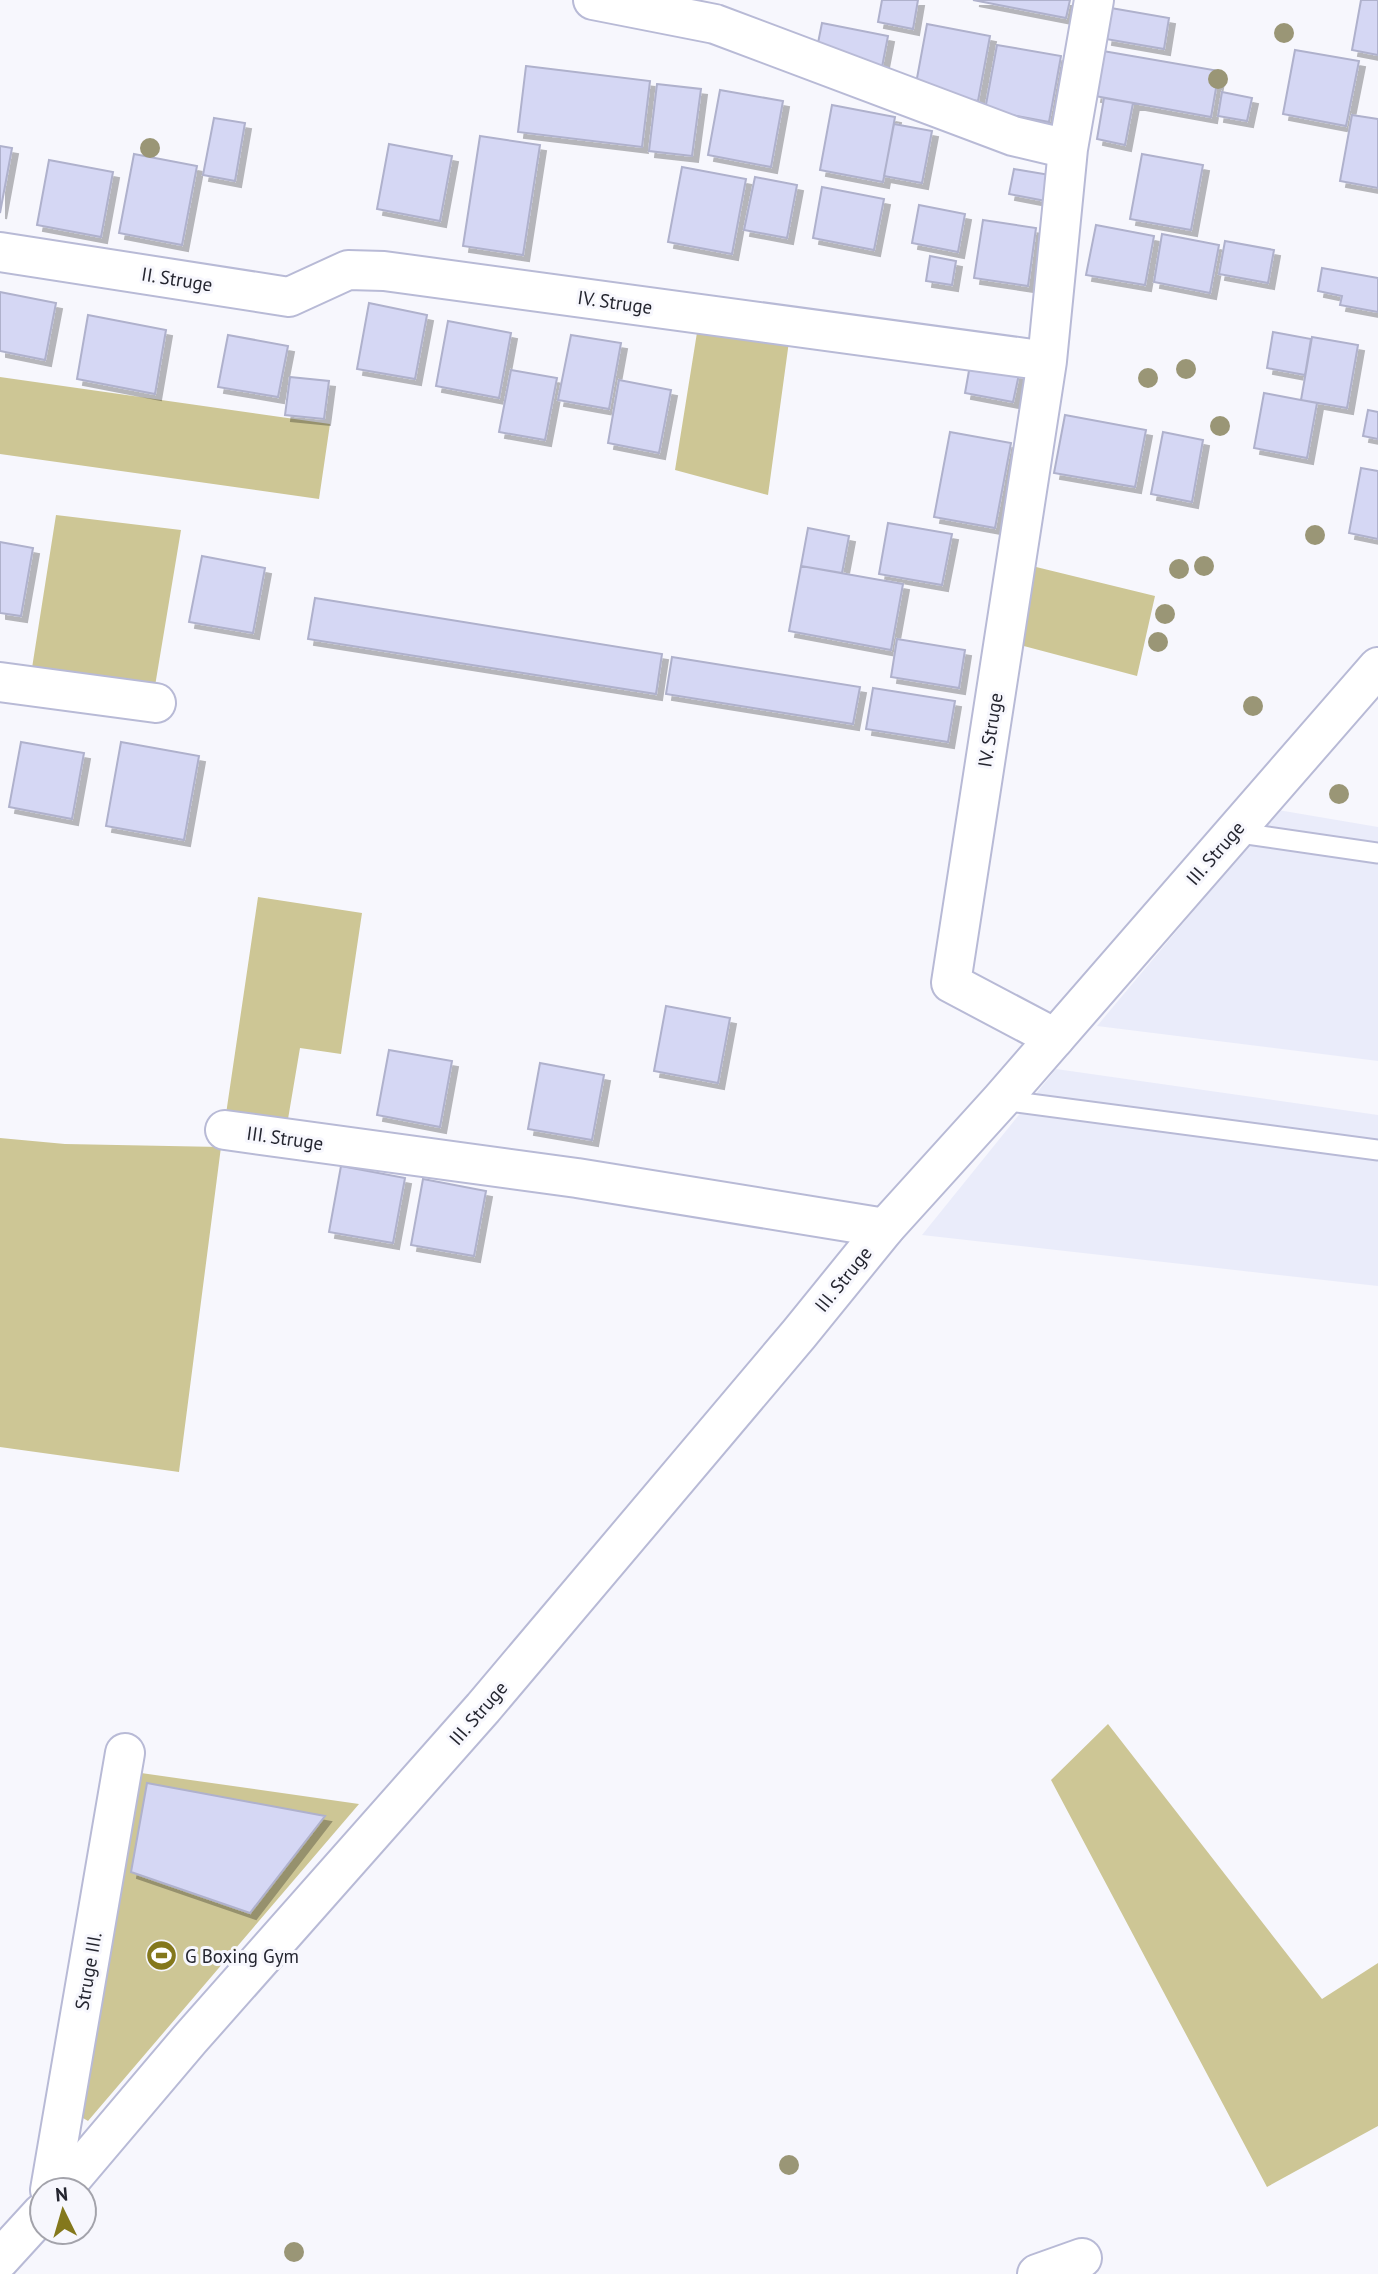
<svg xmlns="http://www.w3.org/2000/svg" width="1378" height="2274" font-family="'PT Sans',sans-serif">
  <defs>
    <filter id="shadow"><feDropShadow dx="6" dy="6" stdDeviation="0" flood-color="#0004"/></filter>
  </defs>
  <rect width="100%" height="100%" fill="#f7f7fd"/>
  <path fill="#eaecfa" d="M1278 810 1378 827V1061L1097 1026Z
    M1056 1069 1378 1115V1286L922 1235Z"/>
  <path fill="#cdc695" d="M699 320 790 334 768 495 675 470Z
    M0 377 330 424 319 499 0 454Z
    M56 515 181 530 155 686 32 668Z
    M1032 566 1155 596 1137 676 1020 645Z
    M258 897 362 913 341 1054 300 1048 287 1125 226 1114Z
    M0 1138 65 1144 221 1147 179 1472 0 1447Z
    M1108 1724 1322 1999 1378 1963V2126L1267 2187 1051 1780Z
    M127 1771 359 1804 88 2121 68 2109Z"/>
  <path fill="#d5d7f4" stroke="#afb1cc" stroke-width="2" filter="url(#shadow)" d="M882 0H918L913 29 878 22Z
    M973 0H1070L1066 18Z
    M1361 0H1378V55L1352 50Z
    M1111 8 1169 18 1164 49 1106 39Z
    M822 23 888 36 882 67 816 53Z
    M927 24 990 36 978 101 915 89Z
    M997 45 1061 56 1049 122 985 110Z
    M1295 50 1359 61 1346 126 1283 114Z
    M1103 51 1219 71 1211 117 1095 96Z
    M526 66 650 81 642 147 518 132Z
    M657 84 701 89 692 156 649 151Z
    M720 90 783 101 771 167 708 155Z
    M1222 92 1252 98 1247 121 1218 116Z
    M1104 98 1133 103 1125 145 1097 139Z
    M832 105 895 117 883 182 820 170Z
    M1352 115 1378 119V188L1340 181Z
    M214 118 245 123 235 181 203 175Z
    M894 124 932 131 922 183 884 176Z
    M480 136 540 145 523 255 463 246Z
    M389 144 452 156 440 221 377 209Z
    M0 146 12 148 0 213Z
    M134 154 197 166 182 245 119 233Z
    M1142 154 1203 165 1191 230 1130 219Z
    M49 160 113 172 101 237 37 225Z
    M682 167 746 179 732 254 668 242Z
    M1014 169 1056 176 1051 202 1009 194Z
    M755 177 797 185 787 238 744 230Z
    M822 187 884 199 874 250 813 238Z
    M919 205 965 214 958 252 912 243Z
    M983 220 1036 228 1028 286 974 278Z
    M1096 225 1154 236 1145 285 1086 275Z
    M1162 234 1219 245 1210 293 1154 282Z
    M1225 241 1274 250 1268 283 1219 274Z
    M930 256 956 261 952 285 926 281Z
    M1322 268 1378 278V312L1340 305 1342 296 1318 291Z
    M0 292 56 303 45 360 0 351Z
    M369 303 427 315 415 379 357 369Z
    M88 315 166 330 155 394 77 379Z
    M448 321 511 333 499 398 436 386Z
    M1273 332 1311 339 1305 375 1267 368Z
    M228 335 288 346 278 397 218 387Z
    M571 335 621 343 609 409 558 400Z
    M1312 337 1358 345 1347 408 1301 400Z
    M970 365 1019 374 1013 402 965 393Z
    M511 370 557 378 545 440 499 432Z
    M290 377 329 381 324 419 285 415Z
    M619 380 671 390 659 453 608 443Z
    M1264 393 1317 403 1307 458 1254 448Z
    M1368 410 1378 412V439L1363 436Z
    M1065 415 1146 430 1135 487 1054 473Z
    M950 432 1011 443 995 528 934 517Z
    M1163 432 1203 440 1192 502 1151 494Z
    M1361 468 1378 471V539L1349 533Z
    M888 523 952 534 942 585 879 574Z
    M808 528 849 536 842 573 801 566Z
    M0 542 33 548 21 616 0 613Z
    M202 556 265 568 253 633 189 622Z
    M801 566 903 584 891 650 789 631Z
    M315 598 662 654 656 694 308 639Z
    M897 639 965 650 959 688 891 677Z
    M672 657 860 687 853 724 666 694Z
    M873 688 955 701 948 742 866 729Z
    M21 742 84 753 72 819 9 807Z
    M121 742 199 756 184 840 106 826Z
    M666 1006 730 1018 718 1083 654 1071Z
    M389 1050 452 1061 440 1127 377 1115Z
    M540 1063 604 1075 592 1140 528 1129Z
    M341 1166 405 1178 393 1243 329 1232Z
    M423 1179 486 1191 474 1256 411 1245Z
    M147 1783 325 1816 250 1913 131 1872Z"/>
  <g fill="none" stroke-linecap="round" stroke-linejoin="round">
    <defs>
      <path id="lane" d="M1233 832 1378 853
        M1001 1100 1378 1150"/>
      <path id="street" d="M593 0 715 24 1013 136 1068 149
        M0 252 289 297 348 270 384 271 1047 361
        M0 682 156 703
        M1055 1038 951 983 1047 361 1068 149 1094 0
        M225 1130 577 1178 885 1228
        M50 2190 125 1753
        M1037 2274 1082 2258"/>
      <path id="secondary" d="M62 2190 190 2039 483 1708 799 1334 885 1228 1001 1100 1378 667
        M0 2259 42 2213"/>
    </defs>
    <use href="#lane" stroke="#b8bad6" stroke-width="23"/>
    <use href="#street" stroke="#b8bad6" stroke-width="42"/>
    <use href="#secondary" stroke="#b8bad6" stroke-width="42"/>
    <use href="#lane" stroke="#fff" stroke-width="19"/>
    <use href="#street" stroke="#fff" stroke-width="38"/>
    <use href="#secondary" stroke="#fff" stroke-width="38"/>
  </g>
  <g fill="#9a9676">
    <circle cx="1284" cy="33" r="10"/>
    <circle cx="1218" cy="79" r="10"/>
    <circle cx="150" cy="148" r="10"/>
    <circle cx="1186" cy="369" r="10"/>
    <circle cx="1148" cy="378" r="10"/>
    <circle cx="1220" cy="426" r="10"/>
    <circle cx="1315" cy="535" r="10"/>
    <circle cx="1204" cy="566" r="10"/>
    <circle cx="1179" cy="569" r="10"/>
    <circle cx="1165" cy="614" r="10"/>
    <circle cx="1158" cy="642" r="10"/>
    <circle cx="1253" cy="706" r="10"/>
    <circle cx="1339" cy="794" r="10"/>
    <circle cx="789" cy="2165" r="10"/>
    <circle cx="294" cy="2252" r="10"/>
  </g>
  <defs>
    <symbol id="stadium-disc" viewBox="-11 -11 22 22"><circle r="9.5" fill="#84781c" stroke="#f7f7fd"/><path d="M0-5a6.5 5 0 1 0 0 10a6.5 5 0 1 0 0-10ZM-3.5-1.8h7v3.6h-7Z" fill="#fff"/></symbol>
  </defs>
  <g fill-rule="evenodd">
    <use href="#stadium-disc" x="144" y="1938" width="35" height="35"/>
  </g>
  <g text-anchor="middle" stroke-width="6" stroke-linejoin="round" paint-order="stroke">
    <g font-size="19" fill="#24252f" stroke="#f7f7fd">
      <text transform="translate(177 279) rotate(9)" y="7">II. Struge</text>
      <text transform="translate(615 302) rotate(8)" y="7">IV. Struge</text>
      <text transform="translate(990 730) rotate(-81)" y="7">IV. Struge</text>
      <text transform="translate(1215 853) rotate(-49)" y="7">III. Struge</text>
      <text transform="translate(285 1138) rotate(8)" y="7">III. Struge</text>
      <text transform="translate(843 1279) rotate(-51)" y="7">III. Struge</text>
      <text transform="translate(478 1713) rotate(-49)" y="7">III. Struge</text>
      <text transform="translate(88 1971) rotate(-80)" y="7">Struge III.</text>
    </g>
    <g font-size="19" fill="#24252f" stroke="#f7f7fd" text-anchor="start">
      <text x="185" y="1963">G Boxing Gym</text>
    </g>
  </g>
  <g transform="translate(63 2211) rotate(355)"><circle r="33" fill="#f7f7fd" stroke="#a3a3ab" stroke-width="2"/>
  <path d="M0-5L12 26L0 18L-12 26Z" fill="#84781c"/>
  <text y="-10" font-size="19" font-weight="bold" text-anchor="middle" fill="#24252f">N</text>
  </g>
</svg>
